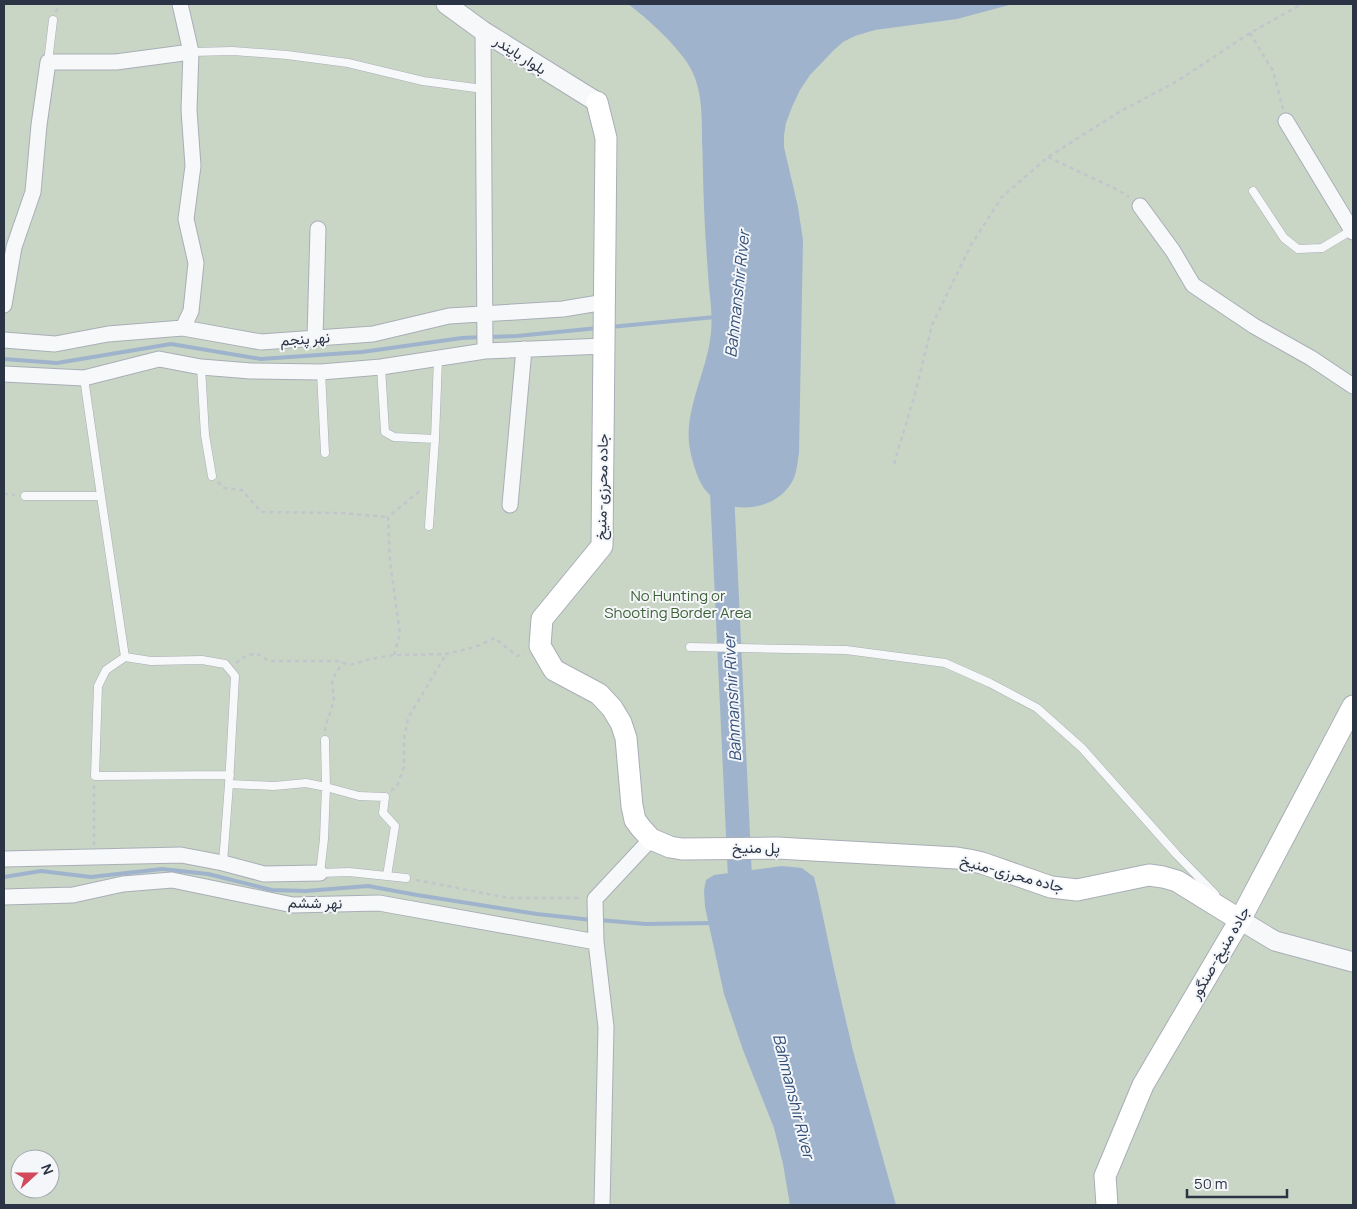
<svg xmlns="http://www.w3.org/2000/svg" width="1357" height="1209" font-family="Manrope,Vazirmatn,sans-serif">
  <rect width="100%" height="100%" fill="#e4e7ec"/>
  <path fill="#c9d6c5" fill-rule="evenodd" d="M4 4H1353V1205H4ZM20 1159H50V1189H20Z"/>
  <path fill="#9fb4cc" d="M628 4H1013L957 19 875 30 855 36 843 42 834 50 810 75 800 90 792 107 786 123 784 135V147L798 207 803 240 799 453C797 464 797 476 790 485 773 511 728 516 707 492 698 482 693 464 690 450 683 414 705 375 710 340 713 322 711 304 709 287 707 260 705 234 704 207 703 185 703 162 702 139 702 115 702 90 691 69 680 48 647 18 628 4Z
    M782 866 802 868 814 877 818 893 834 969 853 1051 896 1205H790L783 1164 774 1128 743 1050 724 994 705 907 704 890 706 880 714 875Z"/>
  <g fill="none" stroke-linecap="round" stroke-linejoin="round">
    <path stroke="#9fb4cc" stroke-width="4" d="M610 327 715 317
      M488 337 517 336 598 328
      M4 359 57 363 171 344 261 359 362 352 462 338 481 337
      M4 877 41 871 91 877 162 869 208 874 272 890 306 891 368 886 417 895 537 914 592 920
      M599 920 646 924 711 923"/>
    <path stroke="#9fb4cc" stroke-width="24" d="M721 470 740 878 746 903"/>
    <defs>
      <path id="service" d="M191 52 233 51 287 55 348 63 423 81 483 89
        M48 62 53 20
        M1253 191 1284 238 1298 249 1322 248 1352 230
        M201 367 205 435 212 476
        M381 367 385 432 394 437 435 439 438 358
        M321 372 325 453
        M25 496H101L84 378
        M101 496 125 657 151 661 202 660 225 664 235 676 229 784 223 863
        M429 526 435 439
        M690 647 846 650 945 663 990 683 1037 708 1082 748 1177 855 1215 894
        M125 657 106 670 98 686 95 776 230 775
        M325 740 326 787 359 796 385 797 383 813 395 826 387 876
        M229 784 274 786 306 783 326 787 324 839 320 873 349 872 406 878"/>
      <path id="minor" d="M483 31 485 351
        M1286 121 1353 232
        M1140 206 1173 251 1193 285 1254 326 1311 358 1353 386
        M4 305 14 247 33 192 39 125 48 62H116L191 52 180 4
        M183 328 191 311 196 263 186 219 193 166 189 110 191 52
        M315 338 318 229
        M4 340 55 344 108 334 183 328 261 342 373 334 449 316 563 309 605 302
        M4 374 84 378 159 359 201 367 251 371 321 372 381 367 485 351 604 346
        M510 505 524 349
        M4 859 181 855 223 863 264 874 320 873
        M4 897 73 895 123 884 172 880 293 905 379 903 596 942
        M602 1205 606 1027 596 942 595 899 651 839"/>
      <path id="tertiary" d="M446 4 483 31 597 102
        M1240 920 1275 941 1353 962"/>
      <path id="secondary" d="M597 102 606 138 602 546 542 619 540 646 554 670 599 694 612 708 621 723 626 738 632 806 635 820 641 828 651 839 670 847 682 849 777 848 957 858 969 860 982 863 1051 887 1077 890 1149 875 1163 877 1177 881 1240 920
        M1107 1205 1105 1176 1143 1085 1240 920 1353 706"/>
    </defs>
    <use href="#service" stroke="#a9aeb7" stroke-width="9"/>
    <use href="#minor" stroke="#a9aeb7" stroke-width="17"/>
    <use href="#tertiary" stroke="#a9aeb7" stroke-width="21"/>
    <use href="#secondary" stroke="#a9aeb7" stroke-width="23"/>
    <path stroke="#c2c5cb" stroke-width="2.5" stroke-dasharray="4 4" stroke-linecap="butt" d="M56 12 59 4
      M1250 33 1273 71 1283 109
      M1048 157 1118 190 1129 197
      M894 464 915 394 932 325 971 245 1002 197 1048 157 1121 111 1179 80 1250 33 1302 4
      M218 482 224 488 242 490 261 512 341 513 388 517
      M4 494 15 495
      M394 655 400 634 390 562 388 517 422 489
      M236 663 244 657 256 653 269 661H337L350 665 370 659 394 655 446 654 475 647 495 638 517 656 524 653
      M325 731V727L334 701 332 680 343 662
      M391 791 398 784 404 766V739L408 718 446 654
      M94 845V785
      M416 880 509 898H581"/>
    <use href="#service" stroke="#f7f8fa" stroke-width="8"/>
    <use href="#minor" stroke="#f7f8fa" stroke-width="15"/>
    <use href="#tertiary" stroke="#f7f8fa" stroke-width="19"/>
    <use href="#secondary" stroke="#fff" stroke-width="21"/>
  </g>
  <g text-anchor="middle" stroke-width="4" stroke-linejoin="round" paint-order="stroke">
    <g font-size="15" fill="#2b3445" stroke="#f4f6f9">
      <text transform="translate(520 55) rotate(33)" y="5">بلوار بایندر</text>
      <text transform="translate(305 339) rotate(-4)" y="5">نهر پنجم</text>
      <text transform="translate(602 487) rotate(-89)" y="5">جاده محرزی-منیخ</text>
      <text x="756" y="853">پل منیخ</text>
      <text transform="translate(1012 874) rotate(15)" y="5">جاده محرزی-منیخ</text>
      <text transform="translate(315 903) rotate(1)" y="5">نهر ششم</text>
      <text transform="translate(1220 953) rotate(-60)" y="5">جاده منیخ-صنگور</text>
    </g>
    <g font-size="15" fill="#3f6138" stroke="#f4f6f9">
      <text x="678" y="601">No Hunting or<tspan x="678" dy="17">Shooting Border Area</tspan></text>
    </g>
    <g font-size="16" font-style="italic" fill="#34527a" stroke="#f4f6f9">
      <text transform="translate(737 294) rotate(-84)" y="6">Bahmanshir River</text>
      <text transform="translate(732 698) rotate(-93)" y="6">Bahmanshir River</text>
      <text transform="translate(794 1096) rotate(76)" y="6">Bahmanshir River</text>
    </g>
  </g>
  <rect width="1357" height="1209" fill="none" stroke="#2b3445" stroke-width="10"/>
  <g transform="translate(35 1174) rotate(69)"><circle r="24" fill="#f4f6f9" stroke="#a4a8b1"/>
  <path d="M0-4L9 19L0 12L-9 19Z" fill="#d1495b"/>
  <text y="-8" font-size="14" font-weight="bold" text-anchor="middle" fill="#2b3445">N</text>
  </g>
  <path d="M1187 1189v8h100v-8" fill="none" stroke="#2b3445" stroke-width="2.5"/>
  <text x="1194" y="1189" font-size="15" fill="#2b3445" stroke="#f4f6f9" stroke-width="4" paint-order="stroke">50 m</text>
</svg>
